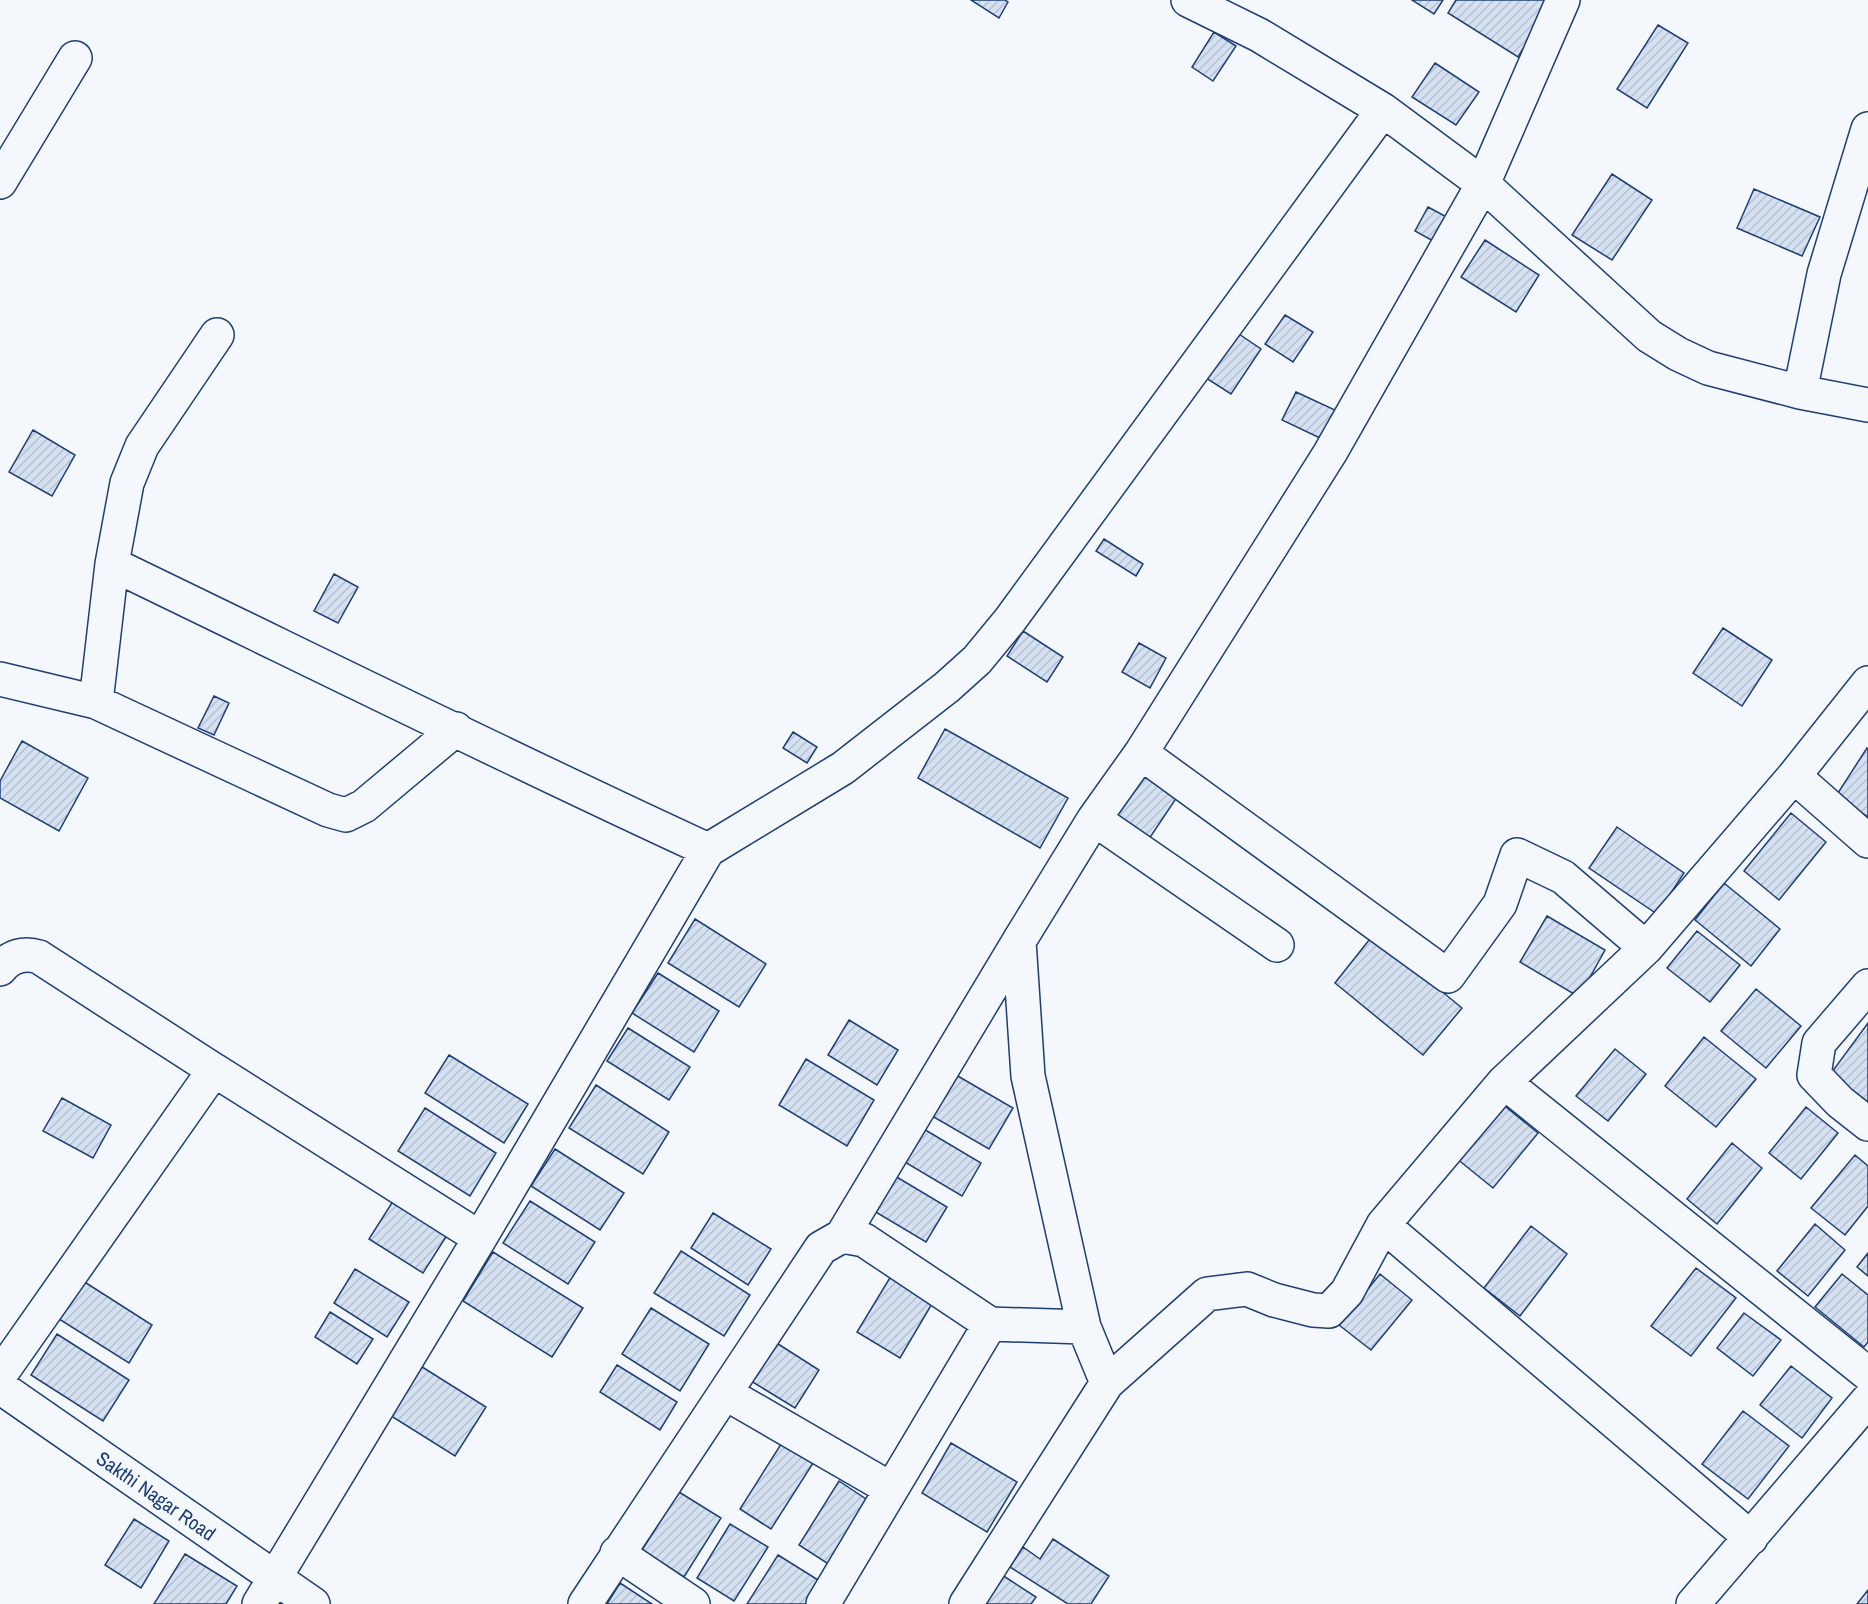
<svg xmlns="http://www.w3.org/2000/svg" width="1868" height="1604" font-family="'Archivo Narrow',sans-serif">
  <defs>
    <pattern id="building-hatch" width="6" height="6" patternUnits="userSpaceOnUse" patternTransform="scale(1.5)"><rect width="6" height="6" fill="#d5e0f0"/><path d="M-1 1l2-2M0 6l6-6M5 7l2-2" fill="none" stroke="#b6c1d1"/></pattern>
  </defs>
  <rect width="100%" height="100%" fill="#f4f7fb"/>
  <path fill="url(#building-hatch)" stroke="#1d3f73" stroke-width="1.5" d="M971 0H1005L1008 2 999 18Z
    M1412 0H1443L1434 14Z
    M1456 0H1553L1518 57 1448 13Z
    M1658 25 1688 43 1647 108 1617 89Z
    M1214 32 1236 46 1213 81 1192 67Z
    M1435 63 1479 92 1456 125 1412 97Z
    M1612 174 1652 200 1612 260 1572 235Z
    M1754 189 1820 217 1802 256 1737 228Z
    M1428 207 1456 222 1442 246 1415 231Z
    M1485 240 1539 275 1516 312 1461 277Z
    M1285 315 1313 332 1293 362 1265 344Z
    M1233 330 1261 349 1231 394 1203 376Z
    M1296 392 1335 410 1322 439 1282 420Z
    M33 430 75 455 52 496 9 472Z
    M1104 539 1143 564 1136 576 1096 551Z
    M334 574 358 587 338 623 314 611Z
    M1723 628 1772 660 1742 706 1693 673Z
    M1023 631 1063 657 1047 682 1007 656Z
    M1139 643 1166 658 1150 688 1122 672Z
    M214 696 229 703 214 735 198 728Z
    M945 729 1068 798 1040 848 918 778Z
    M793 732 817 747 807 763 783 748Z
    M22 741 88 778 59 831 0 798V781Z
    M1867 748 1868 749V817L1836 796Z
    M1143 771 1179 794 1147 842 1112 818Z
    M1791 813 1826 842 1779 900 1744 871Z
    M1617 827 1684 873 1657 914 1589 868Z
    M1724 883 1780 929 1751 966 1695 920Z
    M1547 916 1605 950 1579 997 1520 962Z
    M695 919 766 964 739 1007 668 963Z
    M1697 931 1740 965 1710 1002 1667 968Z
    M1373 935 1462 1008 1423 1055 1335 983Z
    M658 973 719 1011 694 1052 632 1013Z
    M1756 989 1801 1026 1766 1068 1721 1031Z
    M849 1020 898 1050 877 1085 828 1055Z
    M1868 1023V1105L1829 1076Z
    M628 1028 690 1067 669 1100 607 1061Z
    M1704 1037 1756 1079 1716 1127 1665 1086Z
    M1615 1049 1646 1074 1608 1121 1576 1096Z
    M449 1055 528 1104 504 1143 425 1093Z
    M806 1059 874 1100 847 1146 779 1105Z
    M956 1075 1013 1108 989 1149 932 1116Z
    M596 1085 669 1132 643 1174 569 1128Z
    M62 1098 111 1125 93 1158 43 1131Z
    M1501 1103 1538 1133 1493 1188 1456 1158Z
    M1806 1107 1838 1133 1801 1179 1769 1153Z
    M425 1108 496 1153 470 1196 398 1151Z
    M917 1125 981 1163 962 1196 898 1158Z
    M1732 1143 1762 1168 1717 1224 1687 1199Z
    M555 1149 624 1193 600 1230 531 1186Z
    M1855 1155 1868 1166V1206L1845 1235 1811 1208Z
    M890 1173 947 1207 926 1242 869 1208Z
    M395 1198 449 1232 423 1273 369 1239Z
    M530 1201 595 1242 568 1284 503 1243Z
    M713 1213 771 1249 748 1285 691 1248Z
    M1815 1224 1845 1250 1808 1296 1777 1271Z
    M1531 1226 1567 1254 1520 1316 1484 1288Z
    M681 1251 750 1295 724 1336 654 1293Z
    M493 1252 583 1308 552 1357 463 1301Z
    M1868 1253V1276L1857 1267Z
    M1696 1268 1736 1298 1691 1356 1651 1326Z
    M355 1269 409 1302 387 1337 334 1303Z
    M1380 1274 1412 1300 1371 1350 1339 1325Z
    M1842 1274 1868 1295V1342L1864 1347 1815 1307Z
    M891 1276 933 1302 900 1358 857 1332Z
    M83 1281 152 1325 129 1363 59 1319Z
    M651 1308 709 1344 680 1391 622 1354Z
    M330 1312 373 1339 357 1364 315 1337Z
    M1744 1313 1781 1340 1753 1376 1717 1348Z
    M57 1334 129 1380 103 1421 31 1375Z
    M775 1342 819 1370 795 1408 751 1381Z
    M419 1365 486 1407 455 1456 388 1414Z
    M617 1365 677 1402 660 1430 600 1392Z
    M1791 1366 1832 1398 1802 1438 1760 1405Z
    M1743 1411 1789 1446 1748 1499 1702 1464Z
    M783 1441 815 1460 771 1529 740 1509Z
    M951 1443 1017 1482 987 1532 922 1493Z
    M839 1481 872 1503 833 1567 799 1545Z
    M679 1492 721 1518 684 1577 642 1550Z
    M134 1519 169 1541 141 1588 105 1565Z
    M730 1524 768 1547 734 1601 697 1578Z
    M1053 1539 1109 1576 1091 1604H1068L1010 1567 1023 1547 1040 1559Z
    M185 1554 237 1586 226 1604H154Z
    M778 1555 823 1583 810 1604H747Z
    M1002 1575 1036 1597 1031 1604H983Z
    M620 1583 652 1604H607Z
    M1868 1590V1604H1857Z"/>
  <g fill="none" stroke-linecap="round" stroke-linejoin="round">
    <defs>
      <path id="minor" d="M1188 0 1259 35 1383 110 1483 184 1649 336 1678 354 1708 368 1800 392
        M1868 129 1824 274 1800 392 1868 405
        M0 182 75 58
        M112 564C311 660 508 758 708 850
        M0 679 96 702 328 810 346 815 364 806 456 729
        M1868 683 1794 776 1868 841
        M96 702 112 564 127 483 142 446 217 335
        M1141 753 1448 976 1500 904 1517 855 1563 877 1646 948
        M1794 776 1646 948 1504 1082 1868 1374
        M1094 819 1277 945
        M0 969C10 956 24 952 39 957L214 1070
        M1868 986 1819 1043 1814 1075 1840 1102 1868 1124
        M1383 1225 1504 1082
        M842 1236 1019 941
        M0 1375 214 1070 480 1238
        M1107 1383 1207 1294 1247 1289 1274 1300 1313 1310 1329 1311 1347 1292 1383 1225 1751 1538
        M0 1387 313 1604
        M725 1393 891 1489
        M617 1553 693 1604
        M259 1604 480 1238 708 850 843 768 947 687 977 660 1010 620 1383 110
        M585 1604 821 1248 842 1236 864 1240 990 1324 1084 1327
        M823 1604 990 1324
        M966 1604 1107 1383 1084 1327 1028 1076 1019 941 1094 819 1141 753 1330 453 1483 184 1563 0
        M1693 1604 1868 1400"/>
    </defs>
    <use href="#minor" stroke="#1d3f73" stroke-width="36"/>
    <use href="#minor" stroke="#f4f7fb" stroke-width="33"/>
  </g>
  <g text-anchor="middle" stroke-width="4.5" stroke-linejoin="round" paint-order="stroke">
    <g font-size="20" fill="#1d3f73" stroke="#f4f7fb">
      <text transform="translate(156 1496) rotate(35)" y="7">Sakthi Nagar Road</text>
    </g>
  </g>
</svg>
